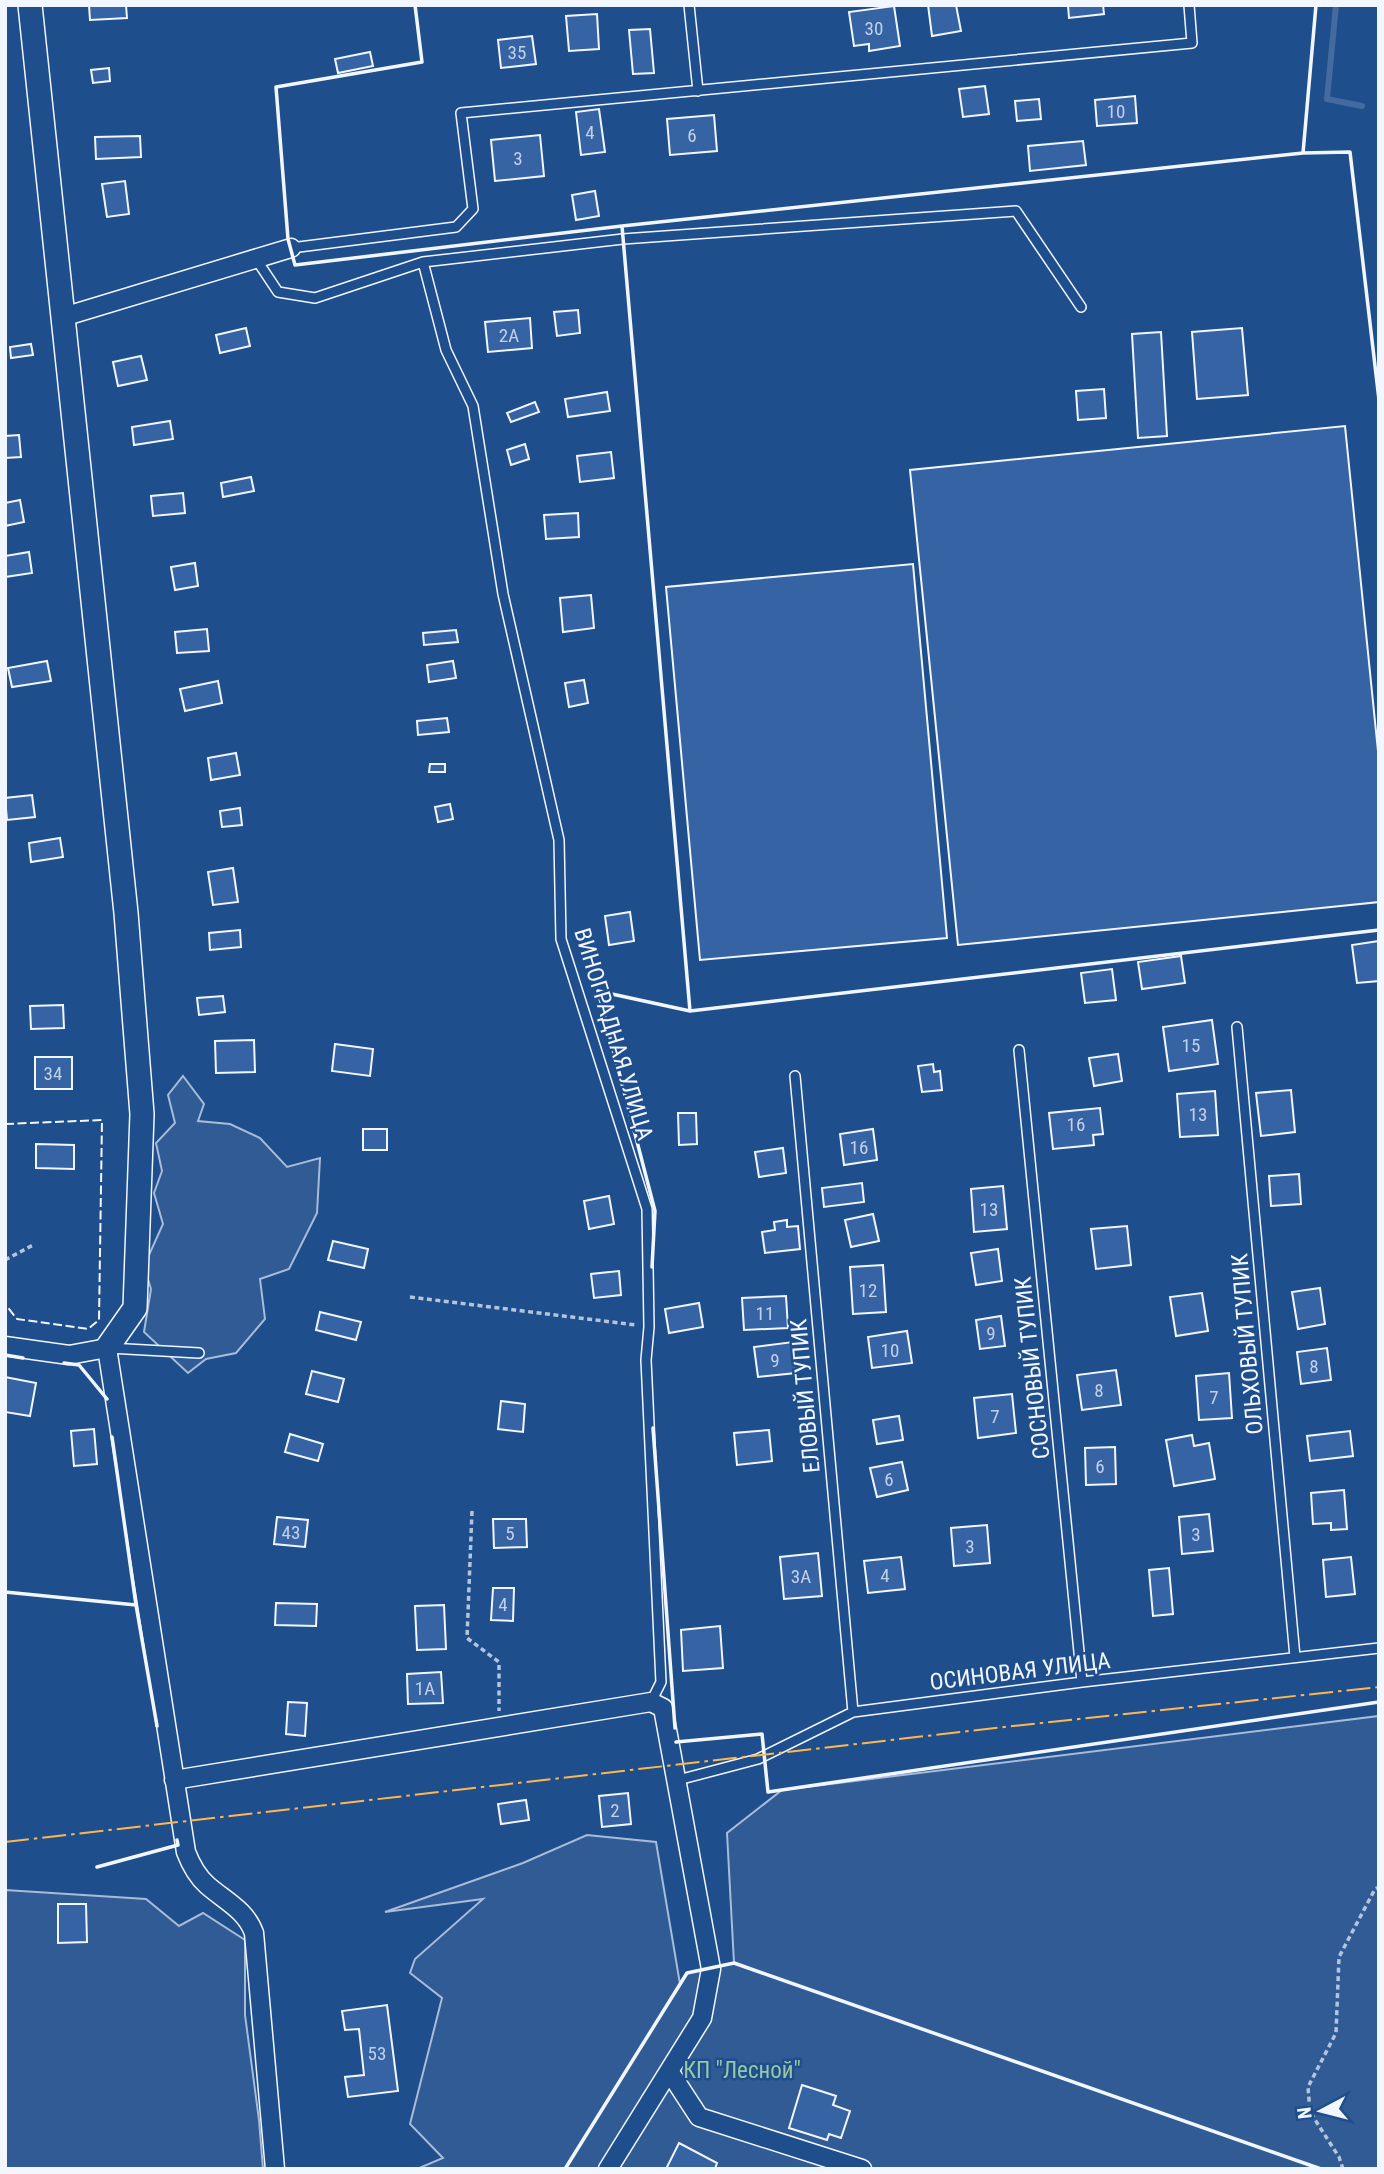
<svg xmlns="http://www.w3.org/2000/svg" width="1384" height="2174" font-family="'Roboto Condensed',sans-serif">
  <rect width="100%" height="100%" fill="#1f4e8c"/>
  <path fill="#305b95" stroke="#a8bbd7" stroke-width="2" d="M183 1076 204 1104 198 1121 230 1124 260 1138 287 1167 320 1158 317 1213 289 1269 260 1279 265 1319 236 1353 206 1359 188 1373 144 1332 151 1289 144 1266 163 1224 154 1193 162 1171 156 1143 175 1123 168 1095Z
    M1379 1716V2169H417L443 2158 410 2124 442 1998 410 1973 415 1959 483 1899 385 1912 523 1863 587 1835 656 1842 680 1984 687 1973 734 1963 727 1833 782 1790Z
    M5 1890 146 1899 179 1926 203 1913 245 1940V2015L259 2120 263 2169H5Z"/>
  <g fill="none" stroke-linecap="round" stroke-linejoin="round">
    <path stroke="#446ba0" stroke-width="6" d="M1336 5 1327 99 1362 106"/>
  </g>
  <path fill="#3563a3" stroke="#f2f6ff" stroke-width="2" d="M89 5H126L127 18 90 20Z
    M928 5H956L961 31 932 36Z
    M1068 5H1103L1104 14 1069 18Z
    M894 6 900 46 869 51V44L854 46 849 12Z
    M597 14 599 49 569 51 566 16Z
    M650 29 654 73 633 74 629 30Z
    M532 36 536 64 501 68 498 40Z
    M370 52 373 66 338 73 335 59Z
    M109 68 110 81 93 83 91 70Z
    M985 86 989 114 963 117 959 89Z
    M1135 96 1137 123 1097 126 1095 100Z
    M1039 99 1041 119 1017 121 1015 101Z
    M599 109 605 152 581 155 576 112Z
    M714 115 717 151 670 155 667 119Z
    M540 135 544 176 495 181 491 140Z
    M140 136 141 157 96 159 95 137Z
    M1083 141 1086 165 1030 171 1028 146Z
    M125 181 129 214 107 217 102 184Z
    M595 191 599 216 576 220 572 195Z
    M578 310 580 333 557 336 554 312Z
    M530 318 532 348 488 352 485 322Z
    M246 328 250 346 220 353 216 335Z
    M1242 328 1248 395 1197 399 1192 332Z
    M1161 332 1167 436 1138 438 1132 334Z
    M31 344 33 355 11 358 10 347Z
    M141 356 147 380 118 386 113 362Z
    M1104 389 1106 418 1078 420 1076 391Z
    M607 392 610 411 568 417 565 399Z
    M535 402 539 412 511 422 507 413Z
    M170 421 173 439 134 445 132 427Z
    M1345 426 1379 761V902L958 945 910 470Z
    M19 435 21 457 5 458V436Z
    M525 444 529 459 511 465 507 450Z
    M611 452 614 478 580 482 577 456Z
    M251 477 254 491 223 497 221 483Z
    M183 493 185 513 153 516 151 496Z
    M20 500 24 522 5 526V503Z
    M578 513 579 537 546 539 544 515Z
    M29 552 32 573 5 577V556Z
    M195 563 198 586 175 590 171 567Z
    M913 564 947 938 700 960 666 587Z
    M591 595 594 628 563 632 560 598Z
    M207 629 209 651 177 653 175 632Z
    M456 630 458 642 424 645 423 633Z
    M47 661 51 681 12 687 8 668Z
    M453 661 456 678 429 682 427 665Z
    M584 680 588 703 569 707 565 683Z
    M218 681 222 703 185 711 180 689Z
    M447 718 449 732 418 735 417 721Z
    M236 753 240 775 211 780 208 758Z
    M430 764H445V772H429Z
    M32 795 35 817 7 820 5 798Z
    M450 804 453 819 438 822 435 807Z
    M240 808 242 825 222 827 220 811Z
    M60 838 63 857 31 862 29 843Z
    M233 868 238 902 213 905 208 872Z
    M630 912 634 941 609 945 605 916Z
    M240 930 241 947 210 950 209 933Z
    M1379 941V981L1357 983 1352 945Z
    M1181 956 1185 983 1142 989 1138 962Z
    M1112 969 1116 1000 1085 1003 1081 973Z
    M223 996 225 1012 199 1015 197 998Z
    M63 1005 64 1028 31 1029 30 1006Z
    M1212 1020 1218 1064 1169 1071 1163 1027Z
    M254 1040 255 1072 216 1073 215 1041Z
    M335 1044 373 1049 370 1076 332 1071Z
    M1118 1054 1122 1081 1094 1086 1089 1058Z
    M35 1057H72V1089H35Z
    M933 1064 934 1072 940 1071 942 1090 922 1092 918 1066Z
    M1291 1090 1295 1132 1261 1136 1256 1093Z
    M1215 1091 1218 1135 1180 1137 1177 1094Z
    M1100 1108 1103 1134 1093 1135 1094 1145 1053 1149 1049 1113Z
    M678 1113H696L697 1144 679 1145Z
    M363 1129H387V1150H363Z
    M873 1129 877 1160 844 1165 840 1134Z
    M36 1144 74 1145V1169L36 1168Z
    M783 1148 786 1173 759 1177 755 1152Z
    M1299 1174 1301 1204 1271 1206 1269 1176Z
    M862 1183 864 1202 824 1207 822 1188Z
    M1003 1186 1007 1229 974 1232 971 1189Z
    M609 1196 614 1224 589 1229 584 1201Z
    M873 1214 879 1241 851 1247 845 1220Z
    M787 1220V1227L798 1226 800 1249 765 1253 762 1232 775 1230 774 1222Z
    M1127 1226 1131 1265 1096 1269 1091 1229Z
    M333 1241 368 1249 364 1268 328 1260Z
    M998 1249 1002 1281 976 1285 971 1253Z
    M883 1265 886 1312 853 1314 850 1267Z
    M619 1271 621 1295 594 1298 591 1274Z
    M1320 1288 1325 1324 1298 1329 1292 1292Z
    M1202 1293 1208 1331 1176 1336 1170 1297Z
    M786 1296 788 1328 744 1330 742 1298Z
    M699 1303 703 1327 669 1333 665 1309Z
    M320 1312 361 1322 356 1340 316 1330Z
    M1001 1316 1005 1346 980 1349 976 1320Z
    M907 1331 912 1363 872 1368 868 1337Z
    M793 1342 796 1373 758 1377 754 1347Z
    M1327 1348 1331 1380 1301 1384 1297 1352Z
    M1116 1370 1121 1405 1082 1410 1077 1375Z
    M312 1371 344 1379 338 1402 306 1394Z
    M1229 1373 1232 1418 1199 1420 1196 1376Z
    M5 1377 36 1383 30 1416 5 1412Z
    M1012 1394 1016 1433 978 1438 974 1398Z
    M501 1401 525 1404 523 1432 498 1429Z
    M899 1416 903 1440 877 1444 873 1420Z
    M94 1429 97 1464 74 1466 71 1431Z
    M769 1430 772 1461 737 1465 734 1433Z
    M1350 1431 1353 1456 1310 1461 1307 1436Z
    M290 1434 323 1444 318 1461 285 1452Z
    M1192 1435 1194 1446 1209 1443 1215 1479 1174 1486 1166 1440Z
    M1115 1447 1116 1484 1086 1485 1085 1448Z
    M902 1462 908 1490 877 1497 870 1468Z
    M1344 1490 1347 1529 1331 1530V1523L1313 1524 1311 1493Z
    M1209 1514 1213 1551 1182 1554 1179 1517Z
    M277 1517 308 1520 305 1547 274 1544Z
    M493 1519H526L527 1547 494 1548Z
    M987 1525 990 1563 954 1566 951 1528Z
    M818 1553 822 1596 784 1599 780 1557Z
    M901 1557 905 1589 868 1593 864 1561Z
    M1351 1557 1355 1594 1326 1597 1323 1560Z
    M1169 1568 1173 1614 1153 1616 1149 1570Z
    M493 1588H514L513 1621 491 1620Z
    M276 1603 317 1604 316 1626 275 1625Z
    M444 1605 446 1649 417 1650 415 1606Z
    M720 1626 723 1668 683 1671 681 1630Z
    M441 1672 443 1703 408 1704 407 1674Z
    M288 1702 307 1703 305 1736 286 1734Z
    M628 1793 631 1824 602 1827 599 1796Z
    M526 1800 529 1820 501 1824 498 1804Z
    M58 1904H86L87 1942 58 1943Z
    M387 2005 398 2091 348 2097 345 2077 364 2075 359 2029 345 2030 342 2011Z
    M802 2085 836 2096 833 2105 850 2111 841 2138 829 2134 827 2140 789 2128Z
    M679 2143 717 2163 715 2169H666Z"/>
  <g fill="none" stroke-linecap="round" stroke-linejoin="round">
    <defs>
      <path id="service" d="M689 5 698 91
        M291 248 456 227 473 209 461 113 1192 43 1189 5
        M256 259 278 292 315 298 423 262 623 239 1016 211 1081 307
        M423 262 446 350 473 406 503 594 559 840 561 939 647 1209 649 1327 646 1360 661 1682 651 1702
        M1237 1027 1295 1657
        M1019 1050 1082 1682
        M795 1076 853 1712
        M109 1348 199 1353
        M678 1780 758 1759 853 1712 1082 1682 1379 1648"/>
      <path id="minor" d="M63 317 291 248
        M5 1346 69 1355 107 1348 186 1852C191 1865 197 1876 207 1885 225 1901 246 1910 254 1933L275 2169
        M174 1780 651 1702 663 1708 711 1969 702 2018 608 2169
        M669 2071 699 2117 862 2169"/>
      <path id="tertiary" d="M30 5 126 913 142 1114 135 1308 107 1348"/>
    </defs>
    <use href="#service" stroke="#f2f6ff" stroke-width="12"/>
    <use href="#minor" stroke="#f2f6ff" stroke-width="21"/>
    <use href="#tertiary" stroke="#f2f6ff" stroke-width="26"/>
    <path stroke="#b3c4dc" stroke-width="3.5" stroke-dasharray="5 3.5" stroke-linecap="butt" d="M5 1260 35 1244
      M410 1297 636 1325
      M472 1511 467 1638 499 1662V1711
      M1343 2169 1339 2157 1310 2112 1308 2087 1336 2033 1339 1957 1375 1889 1379 1887"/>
    <use href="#service" stroke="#1f4e8c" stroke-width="9"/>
    <use href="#minor" stroke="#1f4e8c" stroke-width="18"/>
    <use href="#tertiary" stroke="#1f4e8c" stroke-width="23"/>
    <path stroke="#f2f6ff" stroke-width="2" stroke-dasharray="9 3.5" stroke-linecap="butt" d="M5 1124 102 1120 99 1320 88 1329 17 1319 5 1304"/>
    <path stroke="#f2f6ff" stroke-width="3.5" d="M415 5 422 62 276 87 288 239 295 265 622 226 1303 153 1350 152 1379 400
      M1303 153 1316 5
      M622 226 690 1011
      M652 1267 655 1211 598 991 690 1011 1379 930
      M5 1355 23 1358
      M64 1363 79 1365 107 1399
      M653 1428 675 1728
      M5 1592 136 1605 112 1437
      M136 1605 157 1726
      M676 1742 762 1734 768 1792 1379 1702
      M97 1867 178 1845 177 1840
      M565 2169 687 1973 734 1963 1321 2169"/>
    <path stroke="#ffb74d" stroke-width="2" stroke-dasharray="24 5 3.5 5" stroke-linecap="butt" d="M5 1842 1013 1726 1379 1687"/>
  </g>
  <g text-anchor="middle" stroke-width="5" stroke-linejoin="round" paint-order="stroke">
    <g font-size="19" fill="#c3d1e8">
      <text x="874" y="35">30</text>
      <text x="517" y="59">35</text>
      <text x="1116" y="118">10</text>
      <text x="590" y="139">4</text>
      <text x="692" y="142">6</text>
      <text x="518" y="165">3</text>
      <text x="509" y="342">2А</text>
      <text x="1191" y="1052">15</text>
      <text x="53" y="1080">34</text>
      <text x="1198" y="1121">13</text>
      <text x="1076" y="1131">16</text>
      <text x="859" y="1154">16</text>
      <text x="989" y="1216">13</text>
      <text x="868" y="1297">12</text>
      <text x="765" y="1320">11</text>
      <text x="991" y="1340">9</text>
      <text x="890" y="1357">10</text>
      <text x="775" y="1367">9</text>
      <text x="1314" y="1373">8</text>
      <text x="1099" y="1397">8</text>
      <text x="1214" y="1404">7</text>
      <text x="995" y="1423">7</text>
      <text x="1100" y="1473">6</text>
      <text x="889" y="1486">6</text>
      <text x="291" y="1539">43</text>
      <text x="510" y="1540">5</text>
      <text x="1196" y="1541">3</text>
      <text x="970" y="1553">3</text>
      <text x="885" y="1582">4</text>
      <text x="801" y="1583">3А</text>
      <text x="503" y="1611">4</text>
      <text x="425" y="1695">1А</text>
      <text x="615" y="1817">2</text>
      <text x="377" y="2060">53</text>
    </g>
    <g font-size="23" fill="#f2f6ff" stroke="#1f4e8c">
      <text transform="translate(614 1034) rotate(73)" y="8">ВИНОГРАДНАЯ УЛИЦА</text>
      <text transform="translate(1247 1344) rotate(-95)" y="8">ОЛЬХОВЫЙ ТУПИК</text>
      <text transform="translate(1032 1368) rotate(-96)" y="8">СОСНОВЫЙ ТУПИК</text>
      <text transform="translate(805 1396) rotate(-95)" y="8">ЕЛОВЫЙ ТУПИК</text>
      <text transform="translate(1020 1671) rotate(-7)" y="8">ОСИНОВАЯ УЛИЦА</text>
    </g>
    <g font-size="23" fill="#97c8a6" stroke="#1f4e8c">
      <text x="742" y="2078">КП "Лесной"</text>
    </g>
  </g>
  <rect width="1384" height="2174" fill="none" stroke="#f2f6ff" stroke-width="14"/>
  <g transform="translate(1321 2111) rotate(263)" stroke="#1f4e8c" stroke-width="5" paint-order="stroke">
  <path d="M0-5L12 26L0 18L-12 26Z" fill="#f2f6ff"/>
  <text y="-10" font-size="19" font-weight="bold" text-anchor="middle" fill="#f2f6ff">N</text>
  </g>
</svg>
